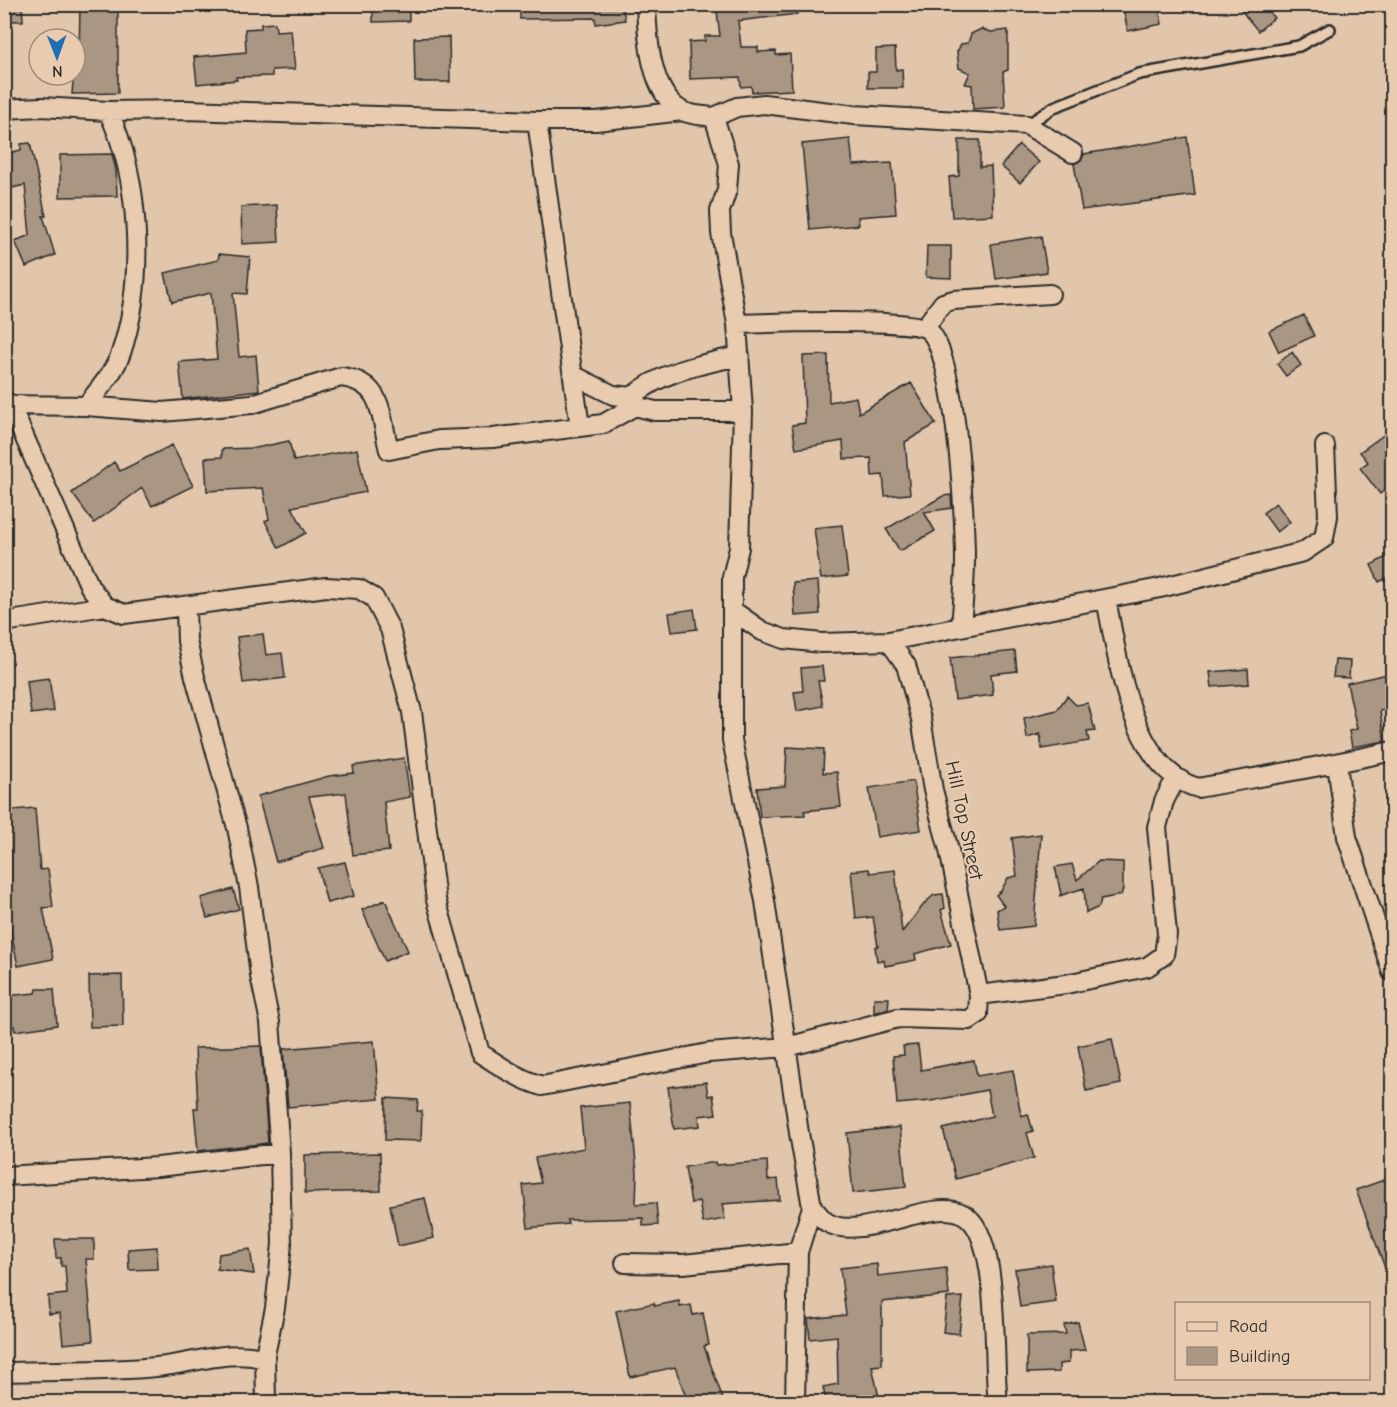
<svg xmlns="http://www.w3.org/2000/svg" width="1397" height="1407" font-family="'Comic Neue',sans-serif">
  <rect width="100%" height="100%" fill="#e1c6ab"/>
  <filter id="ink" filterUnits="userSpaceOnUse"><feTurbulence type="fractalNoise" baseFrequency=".0167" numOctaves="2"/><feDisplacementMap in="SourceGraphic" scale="12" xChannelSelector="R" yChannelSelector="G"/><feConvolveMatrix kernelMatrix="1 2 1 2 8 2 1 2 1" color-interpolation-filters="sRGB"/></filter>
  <g filter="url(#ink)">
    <path fill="#a99683" stroke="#2b2b2b" stroke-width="1.5" d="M80 4H118V93L72 94 75 59H79Z
      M373 4H409V21L373 22Z
      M520 4H622L625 20 596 24 595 18 520 19Z
      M716 4H797V14L738 21 741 47H758V52L776 51V55L790 54 792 90 752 92 751 86 741 87 740 77 690 79 689 42 705 41V36H720Z
      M1122 4H1158L1162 24 1128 31Z
      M1236 4H1262L1274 18 1258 31Z
      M8 5H22L23 21H9Z
      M275 23 276 31 291 30 295 69 272 70V76L236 77 237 80 197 84 194 57 246 52 245 29 261 28V24Z
      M981 29 991 32 1008 30V70L1003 72 1005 107 973 109 972 85 965 84 970 73 959 68 957 52 961 44 968 43 971 34Z
      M449 37 450 82H415L414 38Z
      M895 48 896 70 902 69 903 88H868V72H876V49Z
      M1187 137 1195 195 1082 210 1074 164 1082 159 1084 154Z
      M850 139 853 165 892 163 896 214 858 217 859 225 810 230 802 144Z
      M959 140H980V167L991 166 993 215 952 217 949 177 959 176Z
      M30 143 46 216H43L55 255 26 267 15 241 30 235 25 185 12 188 10 180H4V154L21 150V144Z
      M1019 145 1039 162 1020 183 1001 166Z
      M112 154 116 170 117 196 60 197V155Z
      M277 205 279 242 242 244 241 207Z
      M1041 236 1047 272 996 279 991 244Z
      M927 246H951V278L926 277Z
      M219 254 250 257 247 294 233 293 239 357 256 355 259 390 183 399 179 362 217 359 211 293 172 302 165 273 218 260Z
      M1304 315 1314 336 1279 352 1269 331Z
      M1292 352 1301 365 1286 376 1277 364Z
      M828 355 829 402 856 397 859 413 911 383 936 424 905 442 910 494 885 496 883 475 872 476 871 458 844 459 843 441 796 449 792 425 805 423 803 356Z
      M1385 434 1392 444V484L1380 494 1360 468 1368 462 1360 452Z
      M289 441 294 461 357 449 366 492 292 507 306 533 279 548 265 521 269 519 263 488 207 491 205 458 222 457V449L256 448Z
      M172 445 193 486 152 506 142 488 94 523 72 493 114 462 120 471Z
      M951 495 952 508 924 512 935 531 900 551 886 529 943 496Z
      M1276 503 1290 522 1277 532 1263 513Z
      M842 525 848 576 821 579 814 528Z
      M1392 554V575L1379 582 1371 565Z
      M818 581 820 614 795 616 793 583Z
      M694 609 697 629 672 632 669 613Z
      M263 634 266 655 282 653 285 678 243 683 237 637Z
      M1015 651 1017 671 991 674 993 695 955 700 950 658Z
      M1335 660 1350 661 1349 678 1333 677Z
      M822 666 824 681H818L823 706 797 711 794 692 803 691 801 668Z
      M1248 669 1249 684 1212 687 1210 672Z
      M1392 673V708L1380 711 1385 741 1352 747 1349 731 1357 729 1347 683Z
      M49 678 54 711 31 714 27 681Z
      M1067 696 1076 705 1088 703 1095 731 1087 732 1089 741 1042 749 1040 734 1027 738 1024 718 1057 710Z
      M787 747 824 749 823 773 837 772 841 807 804 811 805 815 760 817 757 788 785 786Z
      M404 758 410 797 384 802 389 851 353 855 346 793 309 797 324 848 276 862 258 796 329 776 354 773 353 766Z
      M913 781 921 830 877 837 869 788Z
      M35 808 40 870 48 869 53 907 43 908 53 959 18 966 7 913H4V811Z
      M1041 834 1034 926 1000 930 997 910 1004 906 996 895 1001 891 1008 878 1017 876 1012 838Z
      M1099 861 1123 862V889L1121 895 1101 899 1099 907 1086 913 1084 888 1059 896 1061 894 1055 867 1072 864 1077 880Z
      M345 862 354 896 327 903 318 868Z
      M869 869 870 873 895 870 902 932 925 903 934 895 943 894 945 908 941 910 951 944 915 954 916 960 885 966 884 960 877 961 875 947 878 946 873 917 856 919 851 871Z
      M233 889 239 909 207 918 201 898Z
      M385 900 408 951 385 961 362 910Z
      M122 975 123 1026 90 1027 89 976Z
      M37 989H54L57 1025 15 1031 14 1026H5L4 996 36 993Z
      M874 998H889L888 1009 874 1013Z
      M1112 1039 1121 1084 1086 1091 1078 1046Z
      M374 1041 379 1099 288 1107 283 1049Z
      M918 1045 921 1070 974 1060 977 1076 1013 1070 1021 1116 1028 1114 1033 1131 1027 1133 1034 1158 956 1179 943 1129 992 1116 987 1090 931 1101 897 1104 893 1056 904 1055 903 1046Z
      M261 1046 268 1143 198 1151 194 1108H198L195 1048Z
      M706 1082 708 1096 713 1095 716 1114 699 1116 700 1126 674 1129 668 1087Z
      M386 1098 418 1100 417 1111H422L421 1141 385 1140Z
      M630 1103 637 1173 636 1204 656 1203 658 1225 643 1226V1218L567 1220 568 1224 528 1228 523 1185 541 1183 535 1158 584 1148 580 1108Z
      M900 1127 906 1187 853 1193 847 1133Z
      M380 1153 381 1191 305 1193V1155Z
      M767 1161 768 1180 778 1179 780 1200 722 1204 725 1219 703 1223 699 1201 691 1203 685 1167 715 1162 716 1165Z
      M1392 1177V1283L1391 1284 1356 1190Z
      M425 1198 434 1238 398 1246 390 1205Z
      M55 1239H94V1259H86L93 1341 63 1344 60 1313 49 1314 48 1296 67 1294 65 1266H61V1258H56Z
      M157 1247 158 1269 129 1270 128 1249Z
      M250 1249 254 1274 217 1269 219 1254Z
      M877 1264 878 1276 946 1268 949 1295 882 1302V1365L872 1366 880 1402H826L823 1387 838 1384 837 1336 810 1339 808 1319 846 1315 840 1268Z
      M1051 1264 1056 1302 1020 1307 1015 1269Z
      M963 1297 959 1334 943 1332 947 1298Z
      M679 1301 680 1307 691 1305 693 1315 703 1313 709 1345 704 1346 724 1402H688L675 1367 630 1377 616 1311 654 1303 655 1306Z
      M1078 1322 1085 1350 1069 1351V1363L1059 1364V1372L1027 1373V1335L1066 1334 1064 1325Z"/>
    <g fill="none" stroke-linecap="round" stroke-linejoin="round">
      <defs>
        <path id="lane" d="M1027 125 1054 107 1139 74 1299 46 1330 29"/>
        <path id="street" d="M646 4C647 35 650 94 682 111 690 115 704 116 714 117L729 164 727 190 720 211 721 233 737 324 743 411 739 548 732 577V740L765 901 799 1133 812 1207 798 1252 795 1402
          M4 109 41 107 108 111 186 110 537 121H596L682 111
          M714 117 737 107 764 104 854 115 1027 125 1073 153
          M537 121 580 427
          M737 324C765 323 910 318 927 329 956 348 965 519 965 558 965 581 963 604 961 626
          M925 327 943 303 953 300 1050 294
          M573 375 613 395 632 397
          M10 404 90 587 105 606 124 614 326 587 359 589 374 598 390 629 412 712 436 900 480 1053C500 1066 518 1079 542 1086L708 1053 787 1047 898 1018 969 1020 978 1014 979 995 949 850 933 790 921 719 906 665 889 641
          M4 405 86 406 162 412 252 404 341 377C384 382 380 416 389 450L439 440 493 438 603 424 635 406 655 411H743
          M86 406C98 390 114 373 121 353 145 282 141 179 108 111
          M635 406 632 397C661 371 703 364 740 356
          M1106 599C1118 657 1130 769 1198 788 1263 776 1328 766 1392 751
          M186 608 187 641 195 677 237 828 249 887 260 976 270 1022 280 1153 282 1244 275 1308 265 1355 266 1402
          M732 610 762 631 784 639 822 643 889 641 1160 588 1303 552 1324 538 1328 516 1325 446
          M4 622 105 606
          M1337 764 1347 837 1392 972
          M979 995 1066 984 1147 967 1164 955 1167 934 1157 827 1164 801 1176 778
          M4 1176 158 1167 280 1153
          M812 1207C817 1212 822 1220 828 1223 862 1242 931 1197 963 1214 1002 1234 992 1361 998 1402
          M625 1263 683 1264 798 1252
          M4 1372C55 1370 106 1372 156 1367 193 1364 229 1348 265 1359"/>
      </defs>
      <use href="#lane" stroke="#2b2b2b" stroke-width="14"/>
      <use href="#street" stroke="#2b2b2b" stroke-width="22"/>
      <use href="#lane" stroke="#e9ccb0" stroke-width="9"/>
      <use href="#street" stroke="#e9ccb0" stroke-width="18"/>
    </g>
  </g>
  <g text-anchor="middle" stroke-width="4.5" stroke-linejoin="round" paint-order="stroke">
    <g font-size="20" fill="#2b2b2b" stroke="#e9ccb0">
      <text transform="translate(965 820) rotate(78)" y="7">Hill Top Street</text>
    </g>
  </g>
  <rect width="1397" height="1407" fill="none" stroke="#e9ccb0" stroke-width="24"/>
  <rect x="12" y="12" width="1373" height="1383" fill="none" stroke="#2b2b2b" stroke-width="2" filter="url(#ink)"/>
  <rect x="1175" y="1302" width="195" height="78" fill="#e9ccb0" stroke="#9d8c7b" stroke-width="1.5"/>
  <rect x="1187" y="1322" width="30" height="9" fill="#e9ccb0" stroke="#9d8c7b" stroke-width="1.5"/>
  <text x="1229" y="1332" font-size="18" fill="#2b2b2b">Road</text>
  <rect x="1187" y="1347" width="30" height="18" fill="#a99683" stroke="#9d8c7b" stroke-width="1.5"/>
  <text x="1229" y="1362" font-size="18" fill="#2b2b2b">Building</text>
  <g transform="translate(57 57) rotate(179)"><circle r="28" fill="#e9ccb0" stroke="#9d8c7b" stroke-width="1.5"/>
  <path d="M0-4.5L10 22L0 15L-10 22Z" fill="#1f6fb2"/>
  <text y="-9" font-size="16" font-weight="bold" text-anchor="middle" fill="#2b2b2b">N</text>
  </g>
</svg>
